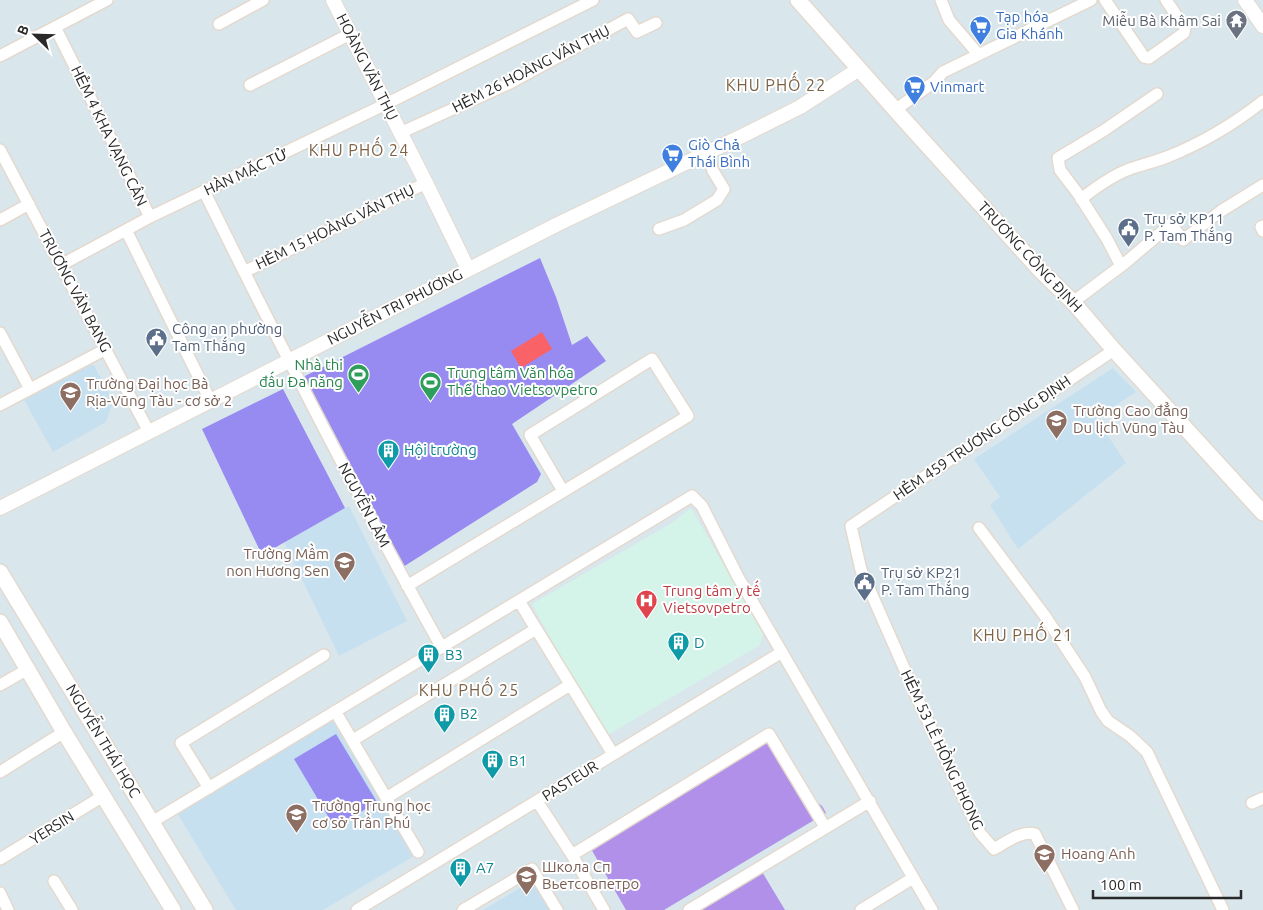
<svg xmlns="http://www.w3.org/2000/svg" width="1263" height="910" font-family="Ubuntu,sans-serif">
  <rect width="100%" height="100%" fill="#d9e7ed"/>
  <path fill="#c6e0f0" d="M85 363 94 365 113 402 106 422 53 452 23 398Z
    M1113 368 1136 392 1096 418 1126 463 1018 549 990 505 1000 497 974 459Z
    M349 506 407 621 339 656 284 542Z
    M334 718 414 856 323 910H236L177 813Z
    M535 879 553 910H483Z"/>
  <path fill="#d5f4e9" d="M691 508 763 634 760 645 604 737 532 604 672 523Z"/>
  <path fill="#b090e8" d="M774 733 805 783 804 792 822 806 826 813 664 910H626L590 847Z
    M758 865 785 910H683Z"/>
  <path fill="#978af1" d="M540 258 556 297 572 345 587 336 606 361 512 424 541 474 537 482 403 567 303 377Z
    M283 389 345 508 262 555 202 429Z
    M336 734 377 802 335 828 294 759Z"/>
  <path fill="#f96267" d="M542 332 552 349 521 368 511 351Z"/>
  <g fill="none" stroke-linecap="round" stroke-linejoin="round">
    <defs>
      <path id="minor" d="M941 0 949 20 978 54
        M1105 0 1144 57 1149 58 1184 33 1185 28 1166 0
        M219 24 263 0
        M55 27 150 217
        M0 56 107 0
        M250 85 350 34
        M895 110 934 82 943 72 1091 0
        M400 133 510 83 628 19 637 32 656 23
        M0 150 149 432
        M204 191C280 345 358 498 442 648
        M1081 199C1095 188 1110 177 1127 170 1140 165 1154 162 1167 157 1202 143 1234 124 1263 101
        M0 220 29 204
        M1263 226 1261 227 1263 231
        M659 229 684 220 717 200 724 189 713 171 707 153
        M126 230 211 402
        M61 265 150 217 386 104 593 0
        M1121 266 1107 239 1079 195 1060 170 1058 158 1103 131 1157 94
        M244 272 426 183
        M1073 302 1125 263 1171 224 1183 240 1221 211 1263 185
        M0 333 30 389
        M0 405 106 349
        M979 528 1045 616 1085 677 1101 711 1108 721 1130 736 1147 752 1223 910
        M407 586 688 416 652 359 530 435 563 491
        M519 601 613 754
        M0 685 28 669
        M335 711 418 852
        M353 740 536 629
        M0 772 64 732
        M209 788 181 743 324 655
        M386 798 570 685
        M537 801 572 855 604 910
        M1252 803 1263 798
        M152 822 692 496 702 506 738 577 932 910
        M572 855 769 734 825 827
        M0 859 103 796
        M54 881 72 910
        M0 893 8 910
        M357 910 782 652
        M463 910 532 869 557 910
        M689 910 870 801
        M861 910 913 878
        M1073 910 1035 834C1022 830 1005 843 994 849L980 833 919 702 861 570 851 526 1114 350"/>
      <path id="tertiary" d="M333 0 426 183 468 269
        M1245 0 1263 26
        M0 508 558 224 742 136 800 107 859 69"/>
      <path id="secondary" d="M798 0 907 123 1040 270 1073 302 1114 350 1263 513
        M0 572 205 910
        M0 622 64 732 173 910"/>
    </defs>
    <use href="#minor" stroke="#e3d9ce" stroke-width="14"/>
    <use href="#tertiary" stroke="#e3d9ce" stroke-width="16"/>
    <use href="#secondary" stroke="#e3d9ce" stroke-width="18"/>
    <use href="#minor" stroke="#fff" stroke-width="11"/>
    <use href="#tertiary" stroke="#fff" stroke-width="14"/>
    <use href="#secondary" stroke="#fff" stroke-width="15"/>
  </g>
  <defs>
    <symbol id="temple-pin" viewBox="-11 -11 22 30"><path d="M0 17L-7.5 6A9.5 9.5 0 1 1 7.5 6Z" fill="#6b7280" stroke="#fff"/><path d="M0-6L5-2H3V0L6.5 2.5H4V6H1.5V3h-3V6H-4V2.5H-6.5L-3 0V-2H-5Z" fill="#fff"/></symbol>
    <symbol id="supermarket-pin" viewBox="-11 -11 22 30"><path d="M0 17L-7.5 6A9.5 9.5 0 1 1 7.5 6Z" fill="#3f7fe0" stroke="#fff"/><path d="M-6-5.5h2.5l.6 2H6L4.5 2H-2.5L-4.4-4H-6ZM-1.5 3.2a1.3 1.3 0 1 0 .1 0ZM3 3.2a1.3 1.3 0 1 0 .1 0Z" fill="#fff"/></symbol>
    <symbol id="civic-pin" viewBox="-11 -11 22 30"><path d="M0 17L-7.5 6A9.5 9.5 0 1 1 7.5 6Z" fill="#5c6f8a" stroke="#fff"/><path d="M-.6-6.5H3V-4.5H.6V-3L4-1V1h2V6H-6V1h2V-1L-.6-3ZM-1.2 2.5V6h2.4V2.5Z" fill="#fff"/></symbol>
    <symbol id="stadium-pin" viewBox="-11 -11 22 30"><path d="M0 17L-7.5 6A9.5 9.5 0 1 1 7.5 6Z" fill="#2e9e5b" stroke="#fff"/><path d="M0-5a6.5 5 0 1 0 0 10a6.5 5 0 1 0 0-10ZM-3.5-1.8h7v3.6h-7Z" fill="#fff"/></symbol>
    <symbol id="university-pin" viewBox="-11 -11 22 30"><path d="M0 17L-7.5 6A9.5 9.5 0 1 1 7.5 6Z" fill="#8d6e63" stroke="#fff"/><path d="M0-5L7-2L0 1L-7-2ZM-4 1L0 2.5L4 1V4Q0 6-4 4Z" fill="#fff"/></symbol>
    <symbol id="building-pin" viewBox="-11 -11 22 30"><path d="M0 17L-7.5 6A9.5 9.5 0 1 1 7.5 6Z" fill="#0f9aa8" stroke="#fff"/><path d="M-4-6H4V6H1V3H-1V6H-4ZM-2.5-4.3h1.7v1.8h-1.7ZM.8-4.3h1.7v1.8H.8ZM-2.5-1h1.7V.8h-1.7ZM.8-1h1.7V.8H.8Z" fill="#fff"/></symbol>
    <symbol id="school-pin" viewBox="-11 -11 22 30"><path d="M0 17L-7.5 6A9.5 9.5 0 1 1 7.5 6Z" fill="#8d6e63" stroke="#fff"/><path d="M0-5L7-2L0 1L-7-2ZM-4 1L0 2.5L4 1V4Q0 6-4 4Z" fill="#fff"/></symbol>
    <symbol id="hospital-pin" viewBox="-11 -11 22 30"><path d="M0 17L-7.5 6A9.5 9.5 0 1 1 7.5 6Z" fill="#e0444e" stroke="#fff"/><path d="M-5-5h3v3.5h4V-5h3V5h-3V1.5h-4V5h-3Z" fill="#fff"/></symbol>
  </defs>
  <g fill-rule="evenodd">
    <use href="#temple-pin" x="1224" y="8" width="25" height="34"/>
    <use href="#supermarket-pin" x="968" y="14" width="25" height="34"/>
    <use href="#supermarket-pin" x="902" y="74" width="25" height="34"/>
    <use href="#supermarket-pin" x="660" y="142" width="25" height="34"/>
    <use href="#civic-pin" x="1116" y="216" width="25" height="34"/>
    <use href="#civic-pin" x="144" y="326" width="25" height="34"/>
    <use href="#stadium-pin" x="346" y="362" width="25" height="34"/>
    <use href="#stadium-pin" x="418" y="370" width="25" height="34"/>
    <use href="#university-pin" x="58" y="380" width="25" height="34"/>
    <use href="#university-pin" x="1044" y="408" width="25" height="34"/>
    <use href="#building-pin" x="376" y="438" width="25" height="34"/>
    <use href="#school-pin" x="332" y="550" width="25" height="34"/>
    <use href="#civic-pin" x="852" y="570" width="25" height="34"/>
    <use href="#hospital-pin" x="634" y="588" width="25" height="34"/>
    <use href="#building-pin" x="666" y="630" width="25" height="34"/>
    <use href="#building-pin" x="416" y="642" width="25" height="34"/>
    <use href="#building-pin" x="432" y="702" width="25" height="34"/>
    <use href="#building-pin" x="480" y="748" width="25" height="34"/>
    <use href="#school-pin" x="284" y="802" width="25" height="34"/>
    <use href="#school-pin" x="1032" y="842" width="25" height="34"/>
    <use href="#building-pin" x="448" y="856" width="25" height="34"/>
    <use href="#school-pin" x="514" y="864" width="25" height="34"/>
  </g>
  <g text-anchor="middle" stroke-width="4" stroke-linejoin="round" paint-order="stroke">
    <g font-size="15" fill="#366cbe" stroke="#fff" text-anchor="start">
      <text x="996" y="22">Tạp hóa<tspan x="996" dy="17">Gia Khánh</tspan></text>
      <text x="930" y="92">Vinmart</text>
      <text x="688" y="150">Giò Chả<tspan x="688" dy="17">Thái Bình</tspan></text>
    </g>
    <g font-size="15" fill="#5b616d" stroke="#fff" text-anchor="end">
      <text x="1221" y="26">Miễu Bà Khâm Sai</text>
    </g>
    <g font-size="15" fill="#292929" stroke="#fff">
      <text transform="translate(367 67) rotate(63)" y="5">HOÀNG VĂN THỤ</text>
      <text transform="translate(531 69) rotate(-27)" y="5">HẺM 26 HOÀNG VĂN THỤ</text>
      <text transform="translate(109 136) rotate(64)" y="5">HẺM 4 KHA VẠNG CÂN</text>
      <text transform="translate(246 172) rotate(-25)" y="5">HÀN MẶC TỬ</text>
      <text transform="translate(335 227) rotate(-26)" y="5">HẺM 15 HOÀNG VĂN THỤ</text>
      <text transform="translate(1030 257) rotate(47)" y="5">TRƯƠNG CÔNG ĐỊNH</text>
      <text transform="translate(75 291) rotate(62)" y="5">TRƯƠNG VĂN BANG</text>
      <text transform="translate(395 307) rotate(-27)" y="5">NGUYỄN TRI PHƯƠNG</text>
      <text transform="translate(982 438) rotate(-34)" y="5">HẺM 459 TRƯƠNG CÔNG ĐỊNH</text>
      <text transform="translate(364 505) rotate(62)" y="5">NGUYỄN LÂM</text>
      <text transform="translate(103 741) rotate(59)" y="5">NGUYỄN THÁI HỌC</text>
      <text transform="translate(942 750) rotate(65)" y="5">HẺM 53 LÊ HỒNG PHONG</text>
      <text transform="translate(570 781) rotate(-32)" y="5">PASTEUR</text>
      <text transform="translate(52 828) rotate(-32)" y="5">YERSIN</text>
    </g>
    <g font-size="15" fill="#4e5e75" stroke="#fff" text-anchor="start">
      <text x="1144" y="224">Trụ sở KP11<tspan x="1144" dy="17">P. Tam Thắng</tspan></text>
      <text x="172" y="334">Công an phường<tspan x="172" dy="17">Tam Thắng</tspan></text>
      <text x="881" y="578">Trụ sở KP21<tspan x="881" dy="17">P. Tam Thắng</tspan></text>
    </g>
    <g font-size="15" fill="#27864d" stroke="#fff" text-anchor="end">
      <text x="343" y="370">Nhà thi<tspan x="343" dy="17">đấu Đa năng</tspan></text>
      <text x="447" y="378" text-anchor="start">Trung tâm Văn hóa<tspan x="447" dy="17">Thể thao Vietsovpetro</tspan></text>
    </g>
    <g font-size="15" fill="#785e54" stroke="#fff" text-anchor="start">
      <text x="86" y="389">Trường Đại học Bà<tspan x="86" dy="17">Rịa-Vũng Tàu - cơ sở 2</tspan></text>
      <text x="1073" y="416">Trường Cao đẳng<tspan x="1073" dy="17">Du lịch Vũng Tàu</tspan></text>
      <text x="329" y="559" text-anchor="end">Trường Mầm<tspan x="329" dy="17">non Hương Sen</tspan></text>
      <text x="312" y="811">Trường Trung học<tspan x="312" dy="17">cơ sở Trần Phú</tspan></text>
      <text x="1061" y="859">Hoang Anh</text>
      <text x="542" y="872">Школа Сп<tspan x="542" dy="17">Вьетсовпетро</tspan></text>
    </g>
    <g font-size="15" fill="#0d838f" stroke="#fff" text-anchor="start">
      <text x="404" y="455">Hội trường</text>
      <text x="694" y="648">D</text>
      <text x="445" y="660">B3</text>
      <text x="460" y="719">B2</text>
      <text x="509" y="766">B1</text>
      <text x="476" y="873">A7</text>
    </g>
    <g font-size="15" fill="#be3a42" stroke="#fff" text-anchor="start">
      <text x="663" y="596">Trung tâm y tế<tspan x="663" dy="17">Vietsovpetro</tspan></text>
    </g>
    <g font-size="16" letter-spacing="1" fill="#7d6245" stroke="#fff">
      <text x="776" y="91">KHU PHỐ 22</text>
      <text x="359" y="156">KHU PHỐ 24</text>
      <text x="1023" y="641">KHU PHỐ 21</text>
      <text x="469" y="696">KHU PHỐ 25</text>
    </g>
  </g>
  <g transform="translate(35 35) rotate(293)" stroke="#ffffff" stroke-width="4" paint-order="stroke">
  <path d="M0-4L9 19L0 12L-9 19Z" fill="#292929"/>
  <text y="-8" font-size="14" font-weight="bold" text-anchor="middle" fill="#292929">B</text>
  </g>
  <path d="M1093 890v8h148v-8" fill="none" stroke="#292929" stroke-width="2.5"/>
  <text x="1100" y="890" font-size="15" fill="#292929" stroke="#ffffff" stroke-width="4" paint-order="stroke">100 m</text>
</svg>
